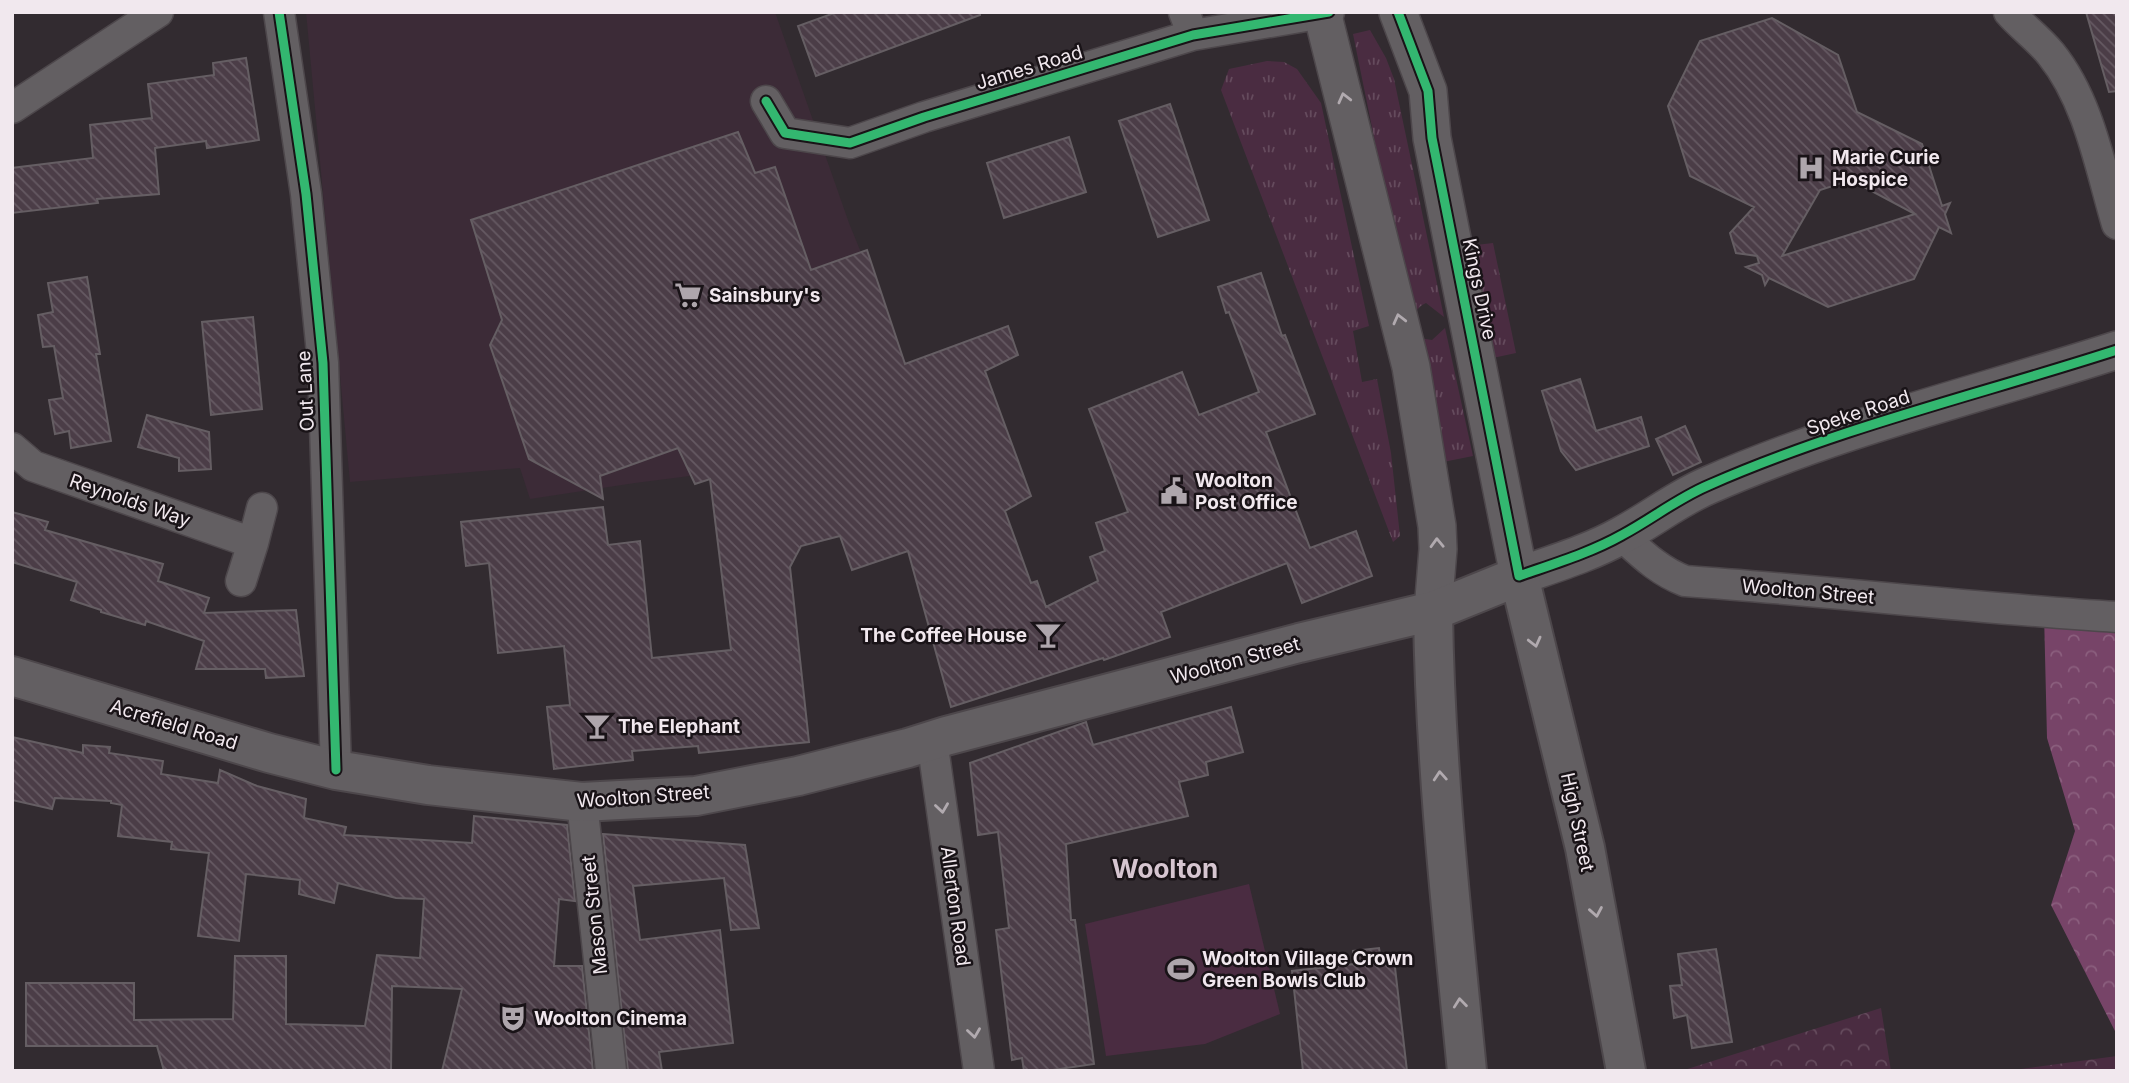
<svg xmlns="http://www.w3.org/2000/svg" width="2129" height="1083" font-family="Inter,sans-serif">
  <defs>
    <pattern id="grass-tufts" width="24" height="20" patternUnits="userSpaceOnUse" patternTransform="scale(1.75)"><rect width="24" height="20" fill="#4a2c41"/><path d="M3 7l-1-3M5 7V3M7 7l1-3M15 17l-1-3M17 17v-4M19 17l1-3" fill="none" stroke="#654b5d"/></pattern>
    <pattern id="forest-crowns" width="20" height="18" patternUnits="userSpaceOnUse" patternTransform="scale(1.75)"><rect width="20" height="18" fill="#774468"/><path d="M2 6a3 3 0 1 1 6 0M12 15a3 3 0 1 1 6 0" fill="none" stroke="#8b5f7e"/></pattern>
    <pattern id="park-crowns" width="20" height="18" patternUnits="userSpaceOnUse" patternTransform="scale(1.75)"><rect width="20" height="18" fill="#4a2c41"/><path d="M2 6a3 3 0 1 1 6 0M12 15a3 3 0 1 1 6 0" fill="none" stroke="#654b5d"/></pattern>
    <pattern id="building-back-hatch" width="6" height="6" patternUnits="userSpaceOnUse" patternTransform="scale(1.75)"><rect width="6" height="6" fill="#4b3d47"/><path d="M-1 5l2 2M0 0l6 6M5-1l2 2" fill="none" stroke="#655962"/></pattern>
  </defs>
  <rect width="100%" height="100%" fill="#322b30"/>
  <path fill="#3c2b37" d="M306 12H775L849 223 939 444 635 483 530 499 520 468 350 482Z"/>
  <path fill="url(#grass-tufts)" d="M1370 30 1386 58 1394 79 1444 317 1426 303C1416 307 1414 315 1412 324L1353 34Z
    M1267 61 1284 62 1297 69 1321 103 1369 326 1353 331 1362 382 1377 379 1391 453 1400 536 1393 542 1221 90 1229 69Z
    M1493 243 1516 353 1488 359 1472 249 1476 245Z
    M1445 328 1473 456 1438 463 1419 338 1432 340Z"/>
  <path fill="url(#forest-crowns)" d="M2044 613 2117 620V1035L2051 905 2075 831 2047 738Z"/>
  <path fill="url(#park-crowns)" d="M1881 1008 1891 1071H1681Z
    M2117 1056V1071H2006Z"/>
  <path fill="#4a2c41" d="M1249 884 1280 1014 1205 1044 1106 1056 1085 924Z"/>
  <path fill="url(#building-back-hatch)" stroke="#655e63" stroke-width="2" fill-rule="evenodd" d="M837 12H980V15L816 76 798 26Z
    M2086 12H2117V91L2109 92Z
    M1772 18 1838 55 1857 112 1922 144 1942 206 1950 203 1945 214 1951 233 1939 227 1914 279 1828 307 1769 278 1765 285 1762 275 1746 267 1759 263 1757 256 1736 253 1730 233 1754 207 1690 176 1668 106 1700 41ZM1851 180 1915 214 1782 256 1820 190Z
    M246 58 259 140 207 148 206 141 155 148 159 194 97 199 98 203 12 213V168L93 158 90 125 152 118 148 84 214 75 213 63Z
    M1170 104 1209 220 1158 237 1119 121Z
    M738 132 755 173 775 167 811 270 867 250 905 364 1008 326 1018 355 985 371 1031 496 1005 511 1031 583 1037 581 1046 607 1098 581 1090 557 1105 551 1096 523 1128 512 1089 409 1182 372 1199 415 1259 392 1229 312 1226 313 1218 287 1261 273 1282 336 1285 335 1315 414 1266 432 1310 548 1356 531 1372 576 1302 603 1287 563 1161 612 1170 637 1104 660 1103 658 951 707 908 551 852 570 840 536 801 546 790 567 809 742 699 753 698 746 632 751 633 760 554 769 547 707 570 705 564 646 498 653 489 563 466 566 461 522 603 507 608 545 640 541 652 658 731 650 710 479 695 484 678 448 600 476 603 499 529 459 490 345 502 320 471 220Z
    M1069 137 1086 192 1004 218 987 163Z
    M87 277 100 354H96L111 441 71 448 69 431 55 434 49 400 63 398 54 346 43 347 38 315 53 312 48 283Z
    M253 317 262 409 211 415 202 322Z
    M1580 379 1596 431 1641 417 1649 446 1576 470 1561 451 1542 391Z
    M147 415 209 432 211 469 179 471V458L138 447Z
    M1685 426 1701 462 1673 475 1656 439Z
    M12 512 48 522 45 530 163 564 158 581 209 598 204 613 296 610 304 676 266 678 265 669H196L204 641 146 621 145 625 101 612V610L71 600 77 582 12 562Z
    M1231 707 1243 752 1206 762 1208 775 1179 782 1188 816 1066 844 1071 920H1075L1094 1064 1046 1071H1024L1022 1058 1012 1060 996 930 1009 928 998 832 978 835 970 763 1086 722 1093 745Z
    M12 737 83 753V745L110 747 109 753 163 761 161 774 218 783 220 770 257 786 306 799 304 818 346 827 344 835 472 843 474 816 567 825 575 901 559 899 554 966H582L593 1071H442L462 989 392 986 391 1071H164L157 1046H26V983H134V1020L233 1019 235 956H286V1024L365 1026 377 955 420 958 424 899 396 898 338 883 334 903 299 894 300 880 246 874 239 941 198 936 209 853 171 849 172 842 118 836 122 805 111 803V801L55 798 52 809 12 800Z
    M603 834 745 845 759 928 731 930 724 878 633 886 640 940 720 930 733 1043 659 1052 662 1071H628Z
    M1379 948 1381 961 1394 959 1407 1071H1303L1292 971 1354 964 1353 951Z
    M1716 949 1732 1042 1692 1048 1687 1015 1674 1018 1670 986 1682 985 1678 954Z"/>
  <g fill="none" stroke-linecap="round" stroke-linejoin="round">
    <defs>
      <path id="minor" d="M279 12 306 194 323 363 336 770
        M1184 12 1193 35
        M2009 12C2022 27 2038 38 2051 54 2089 101 2100 167 2117 224
        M766 101 785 133 850 143 924 117 1193 35 1329 12
        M12 108 158 12
        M12 448 33 466 253 543 262 508
        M1622 536C1642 554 1659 571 1685 581 1829 591 1972 608 2117 617
        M241 581 253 543
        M932 740 979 1071
        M582 802 611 1071"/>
      <path id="tertiary" d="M1322 12 1411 367 1437 526 1438 549 1433 611
        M1398 12 1428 91 1432 138 1519 576C1553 564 1590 553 1622 535 1652 519 1678 498 1709 485 1841 427 1981 394 2117 350"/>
      <path id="secondary" d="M1433 611C1435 765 1452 918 1467 1071
        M12 676 269 753 336 770 428 785 582 802 696 796 798 776 908 748 946 736 1299 643 1433 611 1519 576 1585 848 1626 1071"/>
    </defs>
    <use href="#minor" stroke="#4d474b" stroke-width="33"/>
    <use href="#tertiary" stroke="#4d474b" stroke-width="40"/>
    <use href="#secondary" stroke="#4d474b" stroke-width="42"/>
    <use href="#minor" stroke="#635f62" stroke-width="30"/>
    <use href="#tertiary" stroke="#635f62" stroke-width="37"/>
    <use href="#secondary" stroke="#635f62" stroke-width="38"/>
    <defs>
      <path id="cycleway" d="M279 12 306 194 323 363 336 770
        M1398 12 1428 91 1432 138 1519 576C1553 564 1590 553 1622 535 1652 519 1678 498 1709 485 1841 427 1981 394 2117 350
        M766 101 785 133 850 143 924 117 1193 35 1329 12"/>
    </defs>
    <use href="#cycleway" stroke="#191317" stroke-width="13"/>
    <use href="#cycleway" stroke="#33b770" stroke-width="9"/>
  </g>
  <defs><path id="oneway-chevron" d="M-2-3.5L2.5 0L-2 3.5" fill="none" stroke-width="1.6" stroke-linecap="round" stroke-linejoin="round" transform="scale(1.75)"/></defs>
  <g stroke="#b1aaaf">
    <use href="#oneway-chevron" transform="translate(1344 98) rotate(-104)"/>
    <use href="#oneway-chevron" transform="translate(1399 319) rotate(-104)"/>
    <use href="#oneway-chevron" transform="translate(1437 543) rotate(-92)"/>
    <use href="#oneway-chevron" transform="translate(1535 642) rotate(76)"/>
    <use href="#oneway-chevron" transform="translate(1440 776) rotate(-94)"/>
    <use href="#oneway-chevron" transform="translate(942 808) rotate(82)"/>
    <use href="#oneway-chevron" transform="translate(1596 912) rotate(80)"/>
    <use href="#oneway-chevron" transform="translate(1460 1003) rotate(-96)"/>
    <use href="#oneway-chevron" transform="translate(974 1033) rotate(82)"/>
  </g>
  <defs>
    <symbol id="hospital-bare" viewBox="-9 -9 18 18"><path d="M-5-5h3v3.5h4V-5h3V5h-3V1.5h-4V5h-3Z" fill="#aea6ac" stroke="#191317" stroke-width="2.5" paint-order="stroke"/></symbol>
    <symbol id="supermarket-bare" viewBox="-9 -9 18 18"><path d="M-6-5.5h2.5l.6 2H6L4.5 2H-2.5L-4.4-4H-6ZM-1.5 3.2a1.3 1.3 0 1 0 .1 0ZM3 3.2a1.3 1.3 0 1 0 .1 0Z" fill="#aea6ac" stroke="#191317" stroke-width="2.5" paint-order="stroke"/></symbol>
    <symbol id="civic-bare" viewBox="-9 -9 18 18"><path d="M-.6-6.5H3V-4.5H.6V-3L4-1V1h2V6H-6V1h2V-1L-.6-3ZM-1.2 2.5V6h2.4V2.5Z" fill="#aea6ac" stroke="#191317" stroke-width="2.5" paint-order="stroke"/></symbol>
    <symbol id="bar-bare" viewBox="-9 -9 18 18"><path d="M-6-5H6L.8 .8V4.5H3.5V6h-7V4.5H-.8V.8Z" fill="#aea6ac" stroke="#191317" stroke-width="2.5" paint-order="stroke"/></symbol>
    <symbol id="stadium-bare" viewBox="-9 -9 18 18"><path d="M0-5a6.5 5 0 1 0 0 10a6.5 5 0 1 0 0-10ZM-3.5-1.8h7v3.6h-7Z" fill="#aea6ac" stroke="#191317" stroke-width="2.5" paint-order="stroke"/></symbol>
    <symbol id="theatre-bare" viewBox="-9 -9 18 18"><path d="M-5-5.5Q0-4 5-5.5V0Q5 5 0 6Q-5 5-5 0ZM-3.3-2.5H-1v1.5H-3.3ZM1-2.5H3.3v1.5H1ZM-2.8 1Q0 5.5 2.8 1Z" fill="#aea6ac" stroke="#191317" stroke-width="2.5" paint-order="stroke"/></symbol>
  </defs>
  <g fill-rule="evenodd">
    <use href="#hospital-bare" x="1792" y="149" width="38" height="38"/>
    <use href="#supermarket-bare" x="669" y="276" width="38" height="38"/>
    <use href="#civic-bare" x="1155" y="472" width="38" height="38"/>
    <use href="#bar-bare" x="1029" y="616" width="38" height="38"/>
    <use href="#bar-bare" x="578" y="707" width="38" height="38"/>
    <use href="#stadium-bare" x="1162" y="950" width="38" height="38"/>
    <use href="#theatre-bare" x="494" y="999" width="38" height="38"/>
  </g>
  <g text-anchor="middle" stroke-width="5" stroke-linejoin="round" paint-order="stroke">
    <g font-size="19" fill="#f1e8ee" stroke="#191317">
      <text transform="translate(1029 67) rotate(-17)" y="7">James Road</text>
      <text transform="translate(1480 289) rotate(78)" y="7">Kings Drive</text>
      <text transform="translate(305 391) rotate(-93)" y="7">Out Lane</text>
      <text transform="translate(1858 412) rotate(-18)" y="7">Speke Road</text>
      <text transform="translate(130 500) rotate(19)" y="7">Reynolds Way</text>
      <text transform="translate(1808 591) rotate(5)" y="7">Woolton Street</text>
      <text transform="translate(1235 660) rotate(-15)" y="7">Woolton Street</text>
      <text transform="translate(174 724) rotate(17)" y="7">Acrefield Road</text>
      <text transform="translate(643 796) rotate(-4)" y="7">Woolton Street</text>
      <text transform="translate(1578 822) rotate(78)" y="7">High Street</text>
      <text transform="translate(956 906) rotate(82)" y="7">Allerton Road</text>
      <text transform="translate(594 915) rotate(-96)" y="7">Mason Street</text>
    </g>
    <g font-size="19" font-weight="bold" fill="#f1e8ee" stroke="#191317" text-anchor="start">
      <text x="1832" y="164">Marie Curie<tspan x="1832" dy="22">Hospice</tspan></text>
      <text x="709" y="302">Sainsbury's</text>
      <text x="1195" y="487">Woolton<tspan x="1195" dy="22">Post Office</tspan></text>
      <text x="1027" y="642" text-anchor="end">The Coffee House</text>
      <text x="618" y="733">The Elephant</text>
      <text x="1202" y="965">Woolton Village Crown<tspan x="1202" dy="22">Green Bowls Club</tspan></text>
      <text x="534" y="1025">Woolton Cinema</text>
    </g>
    <g font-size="26" font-weight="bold" fill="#d6c5d0" stroke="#191317">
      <text x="1165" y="878">Woolton</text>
    </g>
  </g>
  <rect width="2129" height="1083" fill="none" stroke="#f1e8ee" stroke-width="28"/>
</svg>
